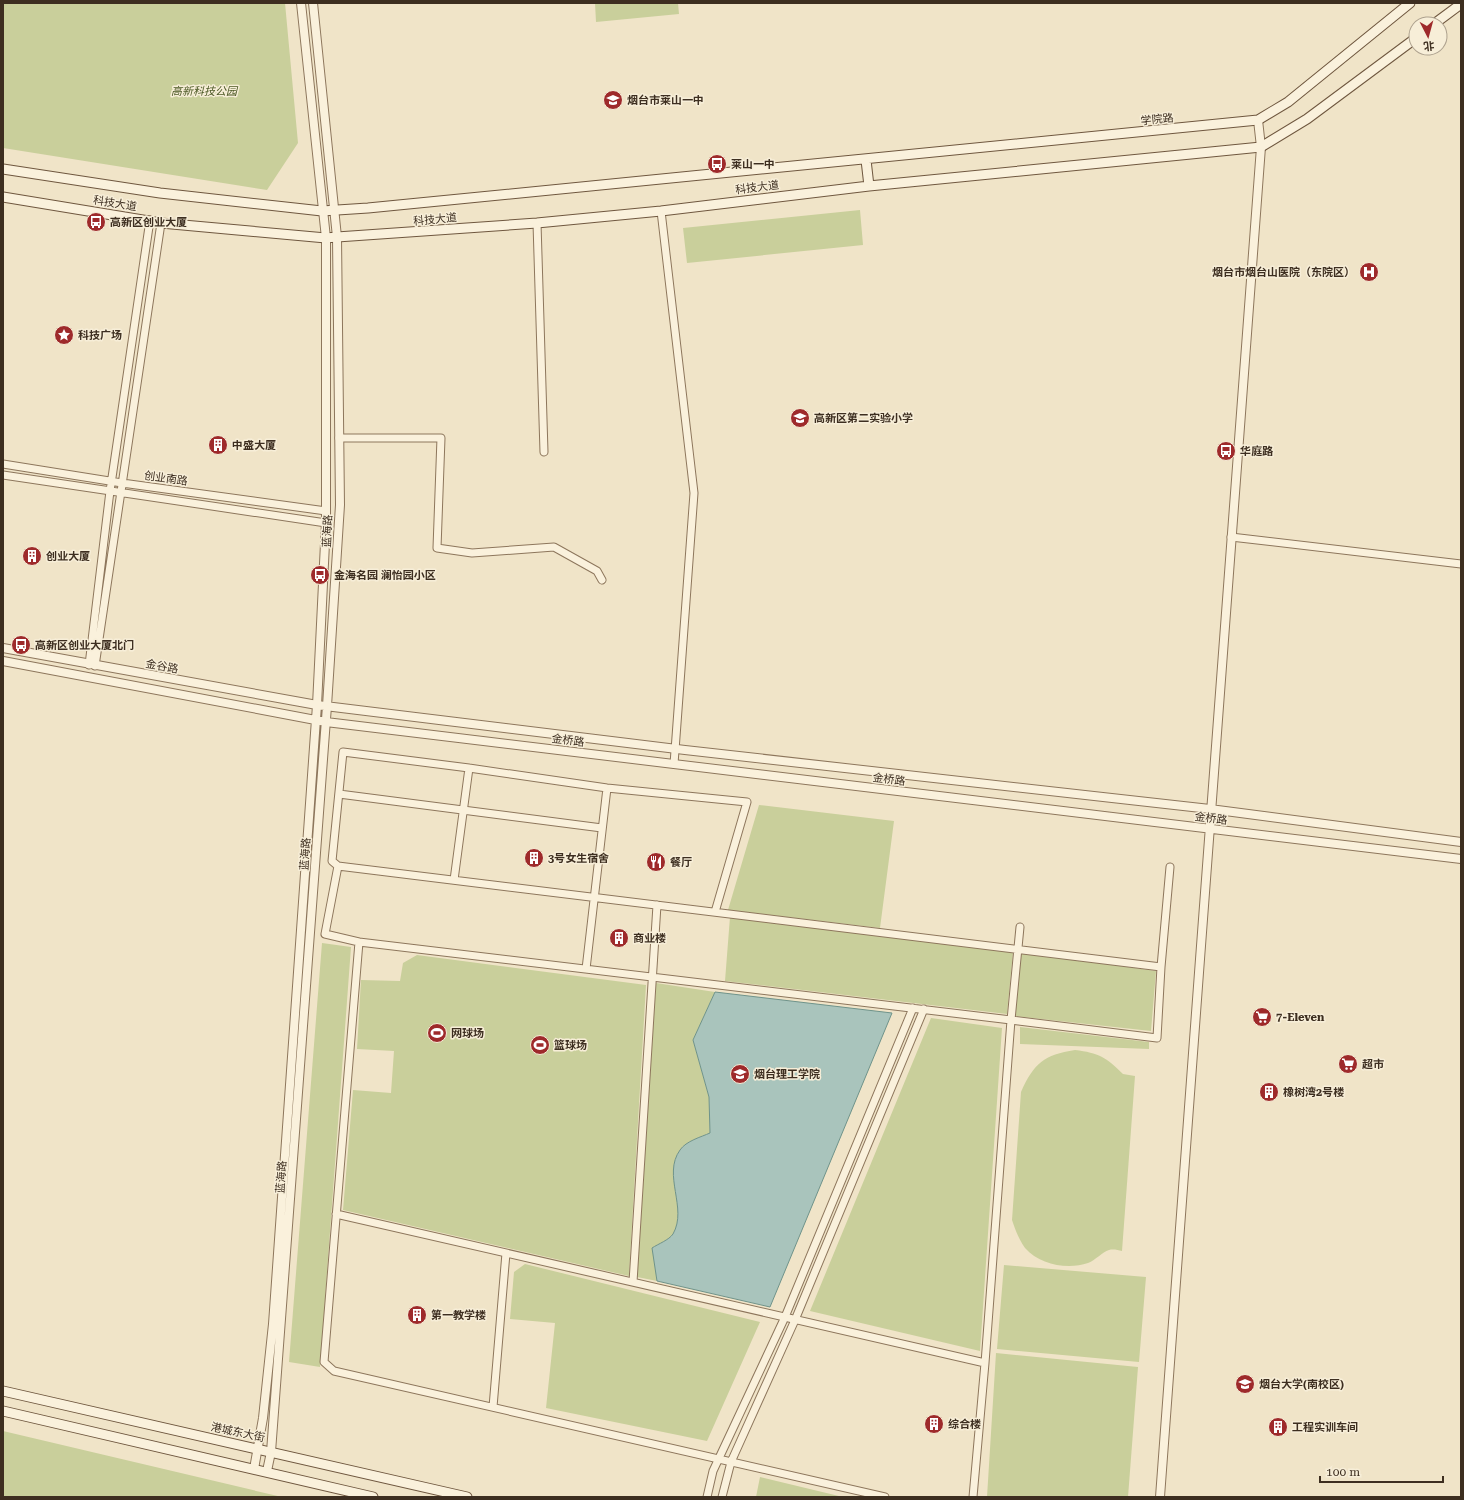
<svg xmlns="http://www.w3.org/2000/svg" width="1464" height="1500" font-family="'Roboto Serif','Noto Sans SC',serif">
  <rect width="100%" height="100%" fill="#f0e4c8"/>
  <path fill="#c9cf9b" d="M3 3H285L298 143 267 190 3 148Z
    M595 3H678L679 14 596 22Z
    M860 210 863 245 687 263 683 228Z
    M759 805 894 821 880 928 728 910Z
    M730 917 1013 952 1007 1014 725 981Z
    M322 943 351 947 320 1367 289 1362Z
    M1021 952 1156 971 1151 1031 1014 1016Z
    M417 955 646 985 629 1276 343 1210 353 1090 391 1093 394 1051 357 1049 361 980 400 981 403 963Z
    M656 983 715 992 693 1040 709 1097 710 1133C701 1137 686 1141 680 1150 663 1175 688 1208 673 1234 669 1240 658 1244 653 1248L657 1281 637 1277Z
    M931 1018 1002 1028 980 1351 810 1311Z
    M1020 1027 1149 1042V1049L1020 1044Z
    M1075 1050C1099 1053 1106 1057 1123 1074L1135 1076 1122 1251C1118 1250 1113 1249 1109 1250 1102 1252 1096 1260 1088 1263 1068 1270 1040 1265 1025 1248 1019 1240 1015 1229 1012 1220L1021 1092C1034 1063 1044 1055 1075 1050Z
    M525 1264 760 1322 707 1441 546 1408 555 1323 510 1319 514 1272Z
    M1004 1265 1146 1277 1139 1362 997 1349Z
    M996 1353 1138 1367 1128 1497H987Z
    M3 1431 282 1497H3Z
    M760 1477 843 1497H756Z"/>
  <path fill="#a9c4bc" stroke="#6f938a" d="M715 992 892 1013 770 1307 657 1281 652 1248C658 1244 669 1240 673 1234 688 1208 662 1175 680 1150 686 1141 701 1137 710 1133L709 1097 693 1040Z"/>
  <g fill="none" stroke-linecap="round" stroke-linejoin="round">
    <defs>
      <path id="minor" d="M661 211 694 493 674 764
        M537 223 544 452
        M339 438H441L437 548 472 553 554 547 597 571 602 580
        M3 464 122 483 326 511
        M3 475 326 523
        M1231 537 1461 564
        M89 665 110 491 150 220
        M95 666 161 223
        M339 794 602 828
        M338 866 332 861 343 752 469 768 607 788 747 802 715 912
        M454 880 469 768
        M1020 927 1011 1020 1157 1038 1161 967 1170 867
        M359 942 325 934 338 866 1161 967
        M586 969 607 788
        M336 1214 985 1363
        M633 1282 657 905
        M493 1407 506 1253
        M707 1497 713 1471 785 1317 913 1008
        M722 1497 731 1462 795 1320 924 1009
        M885 1497 334 1371 324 1362 359 942 1011 1020 985 1363 973 1497"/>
      <path id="tertiary" d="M3 648 317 705 685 750 1210 809 1461 842
        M3 661 326 722 1461 859
        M254 1469 263 1418 273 1324 317 705 326 523V238L301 3
        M267 1471 271 1452 327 706 340 505 337 237 313 3
        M1160 1497C1194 1047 1226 597 1261 147L1258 120"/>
      <path id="secondary" d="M1434 24 1461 4
        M866 160 869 186
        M3 169 160 193 322 211 368 208 1258 120 1288 102 1410 3
        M3 197 161 223 326 238 337 237 537 223 661 211 869 186 1261 147 1307 119 1416 38
        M3 1391 467 1497
        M3 1411 373 1497"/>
    </defs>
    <use href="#minor" stroke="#8d765c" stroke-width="9"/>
    <use href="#tertiary" stroke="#8d765c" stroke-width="10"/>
    <use href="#secondary" stroke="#6f573f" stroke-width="11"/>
    <use href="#minor" stroke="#faf1dc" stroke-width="7"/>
    <use href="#tertiary" stroke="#faf1dc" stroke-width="8"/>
    <use href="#secondary" stroke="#faf1dc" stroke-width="9"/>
  </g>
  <defs>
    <symbol id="school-disc" viewBox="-11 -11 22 22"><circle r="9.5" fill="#9e2a2b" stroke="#f7eed8"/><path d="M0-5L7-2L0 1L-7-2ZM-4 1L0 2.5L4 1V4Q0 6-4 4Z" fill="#fff"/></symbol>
    <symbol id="bus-disc" viewBox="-11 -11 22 22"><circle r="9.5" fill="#9e2a2b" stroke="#f7eed8"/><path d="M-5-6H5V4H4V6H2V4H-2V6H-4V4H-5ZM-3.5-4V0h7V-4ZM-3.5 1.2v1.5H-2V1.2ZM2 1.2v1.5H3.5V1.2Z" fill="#fff"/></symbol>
    <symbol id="hospital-disc" viewBox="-11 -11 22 22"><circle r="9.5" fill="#9e2a2b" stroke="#f7eed8"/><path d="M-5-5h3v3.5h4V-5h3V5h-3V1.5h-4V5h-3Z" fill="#fff"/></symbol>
    <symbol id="sight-disc" viewBox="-11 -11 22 22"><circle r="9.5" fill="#9e2a2b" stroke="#f7eed8"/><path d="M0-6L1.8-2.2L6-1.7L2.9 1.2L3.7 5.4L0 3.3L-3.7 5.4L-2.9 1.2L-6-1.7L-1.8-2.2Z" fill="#fff"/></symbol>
    <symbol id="building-disc" viewBox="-11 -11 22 22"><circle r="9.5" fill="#9e2a2b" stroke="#f7eed8"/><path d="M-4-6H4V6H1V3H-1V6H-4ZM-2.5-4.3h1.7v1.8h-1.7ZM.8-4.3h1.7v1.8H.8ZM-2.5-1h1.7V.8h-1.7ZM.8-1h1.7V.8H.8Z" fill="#fff"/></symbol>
    <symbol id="restaurant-disc" viewBox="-11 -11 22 22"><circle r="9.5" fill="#9e2a2b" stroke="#f7eed8"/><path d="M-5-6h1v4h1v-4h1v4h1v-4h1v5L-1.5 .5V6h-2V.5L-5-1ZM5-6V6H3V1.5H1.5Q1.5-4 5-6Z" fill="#fff"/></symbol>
    <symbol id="supermarket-disc" viewBox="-11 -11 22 22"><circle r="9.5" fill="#9e2a2b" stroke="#f7eed8"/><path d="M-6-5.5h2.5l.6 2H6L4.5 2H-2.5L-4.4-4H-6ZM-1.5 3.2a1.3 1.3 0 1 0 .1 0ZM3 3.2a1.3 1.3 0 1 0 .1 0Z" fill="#fff"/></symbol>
    <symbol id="stadium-disc" viewBox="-11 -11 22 22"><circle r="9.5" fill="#9e2a2b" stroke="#f7eed8"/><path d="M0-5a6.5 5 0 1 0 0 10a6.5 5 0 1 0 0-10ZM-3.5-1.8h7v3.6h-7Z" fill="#fff"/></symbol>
    <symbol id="university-disc" viewBox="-11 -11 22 22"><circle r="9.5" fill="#9e2a2b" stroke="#f7eed8"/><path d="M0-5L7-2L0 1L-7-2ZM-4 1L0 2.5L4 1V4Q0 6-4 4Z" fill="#fff"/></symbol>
  </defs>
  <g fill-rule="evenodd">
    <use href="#school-disc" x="602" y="89" width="22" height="22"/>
    <use href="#bus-disc" x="706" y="153" width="22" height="22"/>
    <use href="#bus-disc" x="85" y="211" width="22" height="22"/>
    <use href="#hospital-disc" x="1358" y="261" width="22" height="22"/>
    <use href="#sight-disc" x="53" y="324" width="22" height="22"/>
    <use href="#school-disc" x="789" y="407" width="22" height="22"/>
    <use href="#building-disc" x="207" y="434" width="22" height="22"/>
    <use href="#bus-disc" x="1215" y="440" width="22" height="22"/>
    <use href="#building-disc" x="21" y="545" width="22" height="22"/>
    <use href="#bus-disc" x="309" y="564" width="22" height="22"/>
    <use href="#bus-disc" x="10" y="634" width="22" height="22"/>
    <use href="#building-disc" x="523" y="847" width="22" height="22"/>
    <use href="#restaurant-disc" x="645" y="851" width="22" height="22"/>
    <use href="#building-disc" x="608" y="927" width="22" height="22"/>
    <use href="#supermarket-disc" x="1251" y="1006" width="22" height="22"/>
    <use href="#stadium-disc" x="426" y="1022" width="22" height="22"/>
    <use href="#stadium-disc" x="529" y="1034" width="22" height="22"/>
    <use href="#supermarket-disc" x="1337" y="1053" width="22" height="22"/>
    <use href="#university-disc" x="729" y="1063" width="22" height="22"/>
    <use href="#building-disc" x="1258" y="1081" width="22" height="22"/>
    <use href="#building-disc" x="406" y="1304" width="22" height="22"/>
    <use href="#university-disc" x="1234" y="1373" width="22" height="22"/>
    <use href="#building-disc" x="923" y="1413" width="22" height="22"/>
    <use href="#building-disc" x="1267" y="1416" width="22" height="22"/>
  </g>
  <g text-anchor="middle" stroke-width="3" stroke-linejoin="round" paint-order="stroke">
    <g font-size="11" font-style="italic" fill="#4d5a26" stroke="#f7eed8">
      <text x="204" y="95">高新科技公园</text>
    </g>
    <g font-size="11" font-weight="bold" fill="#3d2e20" stroke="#f7eed8" text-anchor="start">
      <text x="627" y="104">烟台市莱山一中</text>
      <text x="731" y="168">莱山一中</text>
      <text x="110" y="226">高新区创业大厦</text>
      <text x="1355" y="276" text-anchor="end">烟台市烟台山医院（东院区）</text>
      <text x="78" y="339">科技广场</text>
      <text x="814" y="422">高新区第二实验小学</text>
      <text x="232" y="449">中盛大厦</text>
      <text x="1240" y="455">华庭路</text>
      <text x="46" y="560">创业大厦</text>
      <text x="334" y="579">金海名园 澜怡园小区</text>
      <text x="35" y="649">高新区创业大厦北门</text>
      <text x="548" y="862">3号女生宿舍</text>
      <text x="670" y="866">餐厅</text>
      <text x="633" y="942">商业楼</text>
      <text x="1276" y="1021">7-Eleven</text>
      <text x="451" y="1037">网球场</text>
      <text x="554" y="1049">篮球场</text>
      <text x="1362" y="1068">超市</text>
      <text x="754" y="1078">烟台理工学院</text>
      <text x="1283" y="1096">橡树湾2号楼</text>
      <text x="431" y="1319">第一教学楼</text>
      <text x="1259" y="1388">烟台大学(南校区)</text>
      <text x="948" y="1428">综合楼</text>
      <text x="1292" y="1431">工程实训车间</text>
    </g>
    <g font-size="11" fill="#3d2e20" stroke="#f7eed8">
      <text transform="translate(1157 119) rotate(-6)" y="4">学院路</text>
      <text transform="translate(757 187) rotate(-7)" y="4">科技大道</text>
      <text transform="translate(115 203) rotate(9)" y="4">科技大道</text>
      <text transform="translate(435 219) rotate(-5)" y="4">科技大道</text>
      <text transform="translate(166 478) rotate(8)" y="4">创业南路</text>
      <text transform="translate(327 531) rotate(-87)" y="4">蓝海路</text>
      <text transform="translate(162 666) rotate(10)" y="4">金谷路</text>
      <text transform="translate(568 740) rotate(7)" y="4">金桥路</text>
      <text transform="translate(889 779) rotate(7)" y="4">金桥路</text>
      <text transform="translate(1211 818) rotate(7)" y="4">金桥路</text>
      <text transform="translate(305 854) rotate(-86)" y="4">蓝海路</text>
      <text transform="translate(281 1177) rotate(-86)" y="4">蓝海路</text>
      <text transform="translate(238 1432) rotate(12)" y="4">港城东大街</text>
    </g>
  </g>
  <rect width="1464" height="1500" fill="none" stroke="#3d2e20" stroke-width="8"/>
  <g transform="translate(1428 36) rotate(174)"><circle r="19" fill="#f7eed8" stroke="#ada18e"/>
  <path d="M0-3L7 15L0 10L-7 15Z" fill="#9e2a2b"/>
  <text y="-6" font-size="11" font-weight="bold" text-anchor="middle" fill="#3d2e20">北</text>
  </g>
  <path d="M1320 1476v6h123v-6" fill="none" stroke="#3d2e20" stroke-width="2"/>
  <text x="1326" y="1476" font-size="12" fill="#3d2e20" stroke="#f7eed8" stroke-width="3" paint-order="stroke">100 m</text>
</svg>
